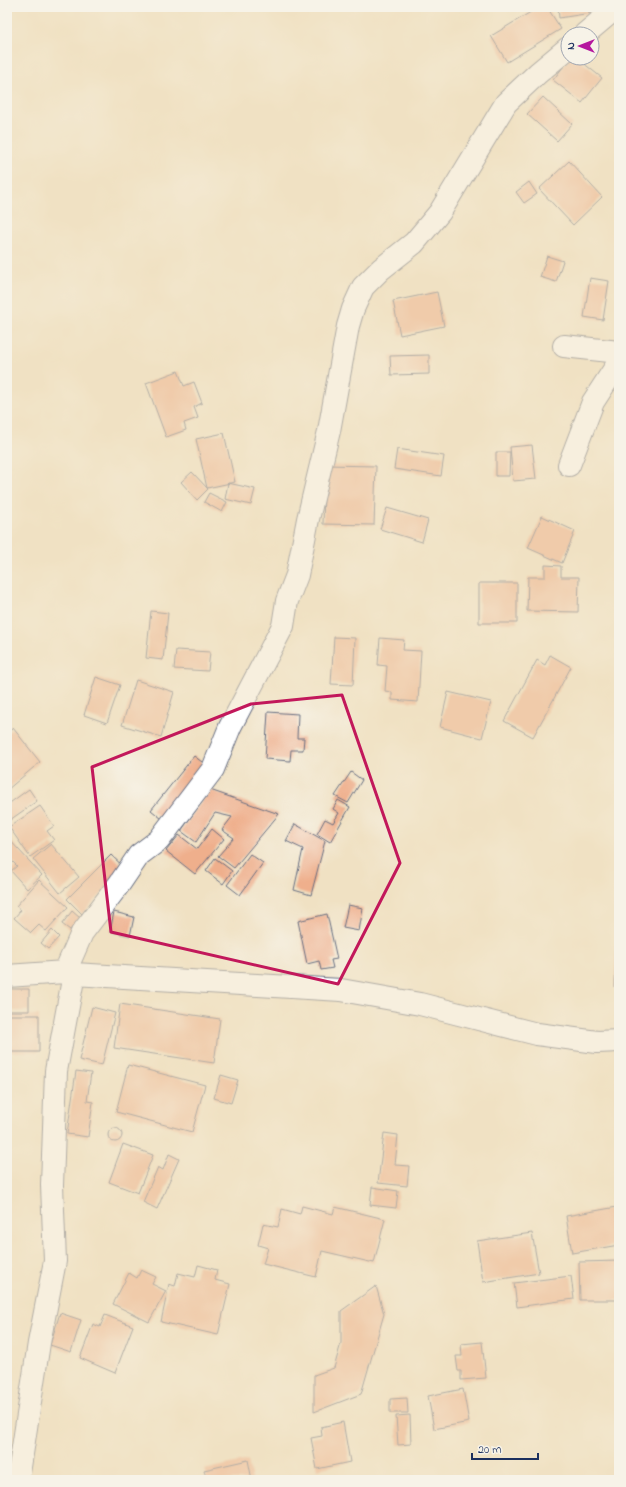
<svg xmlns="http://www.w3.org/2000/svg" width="626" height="1487" font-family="'Indie Flower',sans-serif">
  <rect width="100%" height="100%" fill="#f7f3e8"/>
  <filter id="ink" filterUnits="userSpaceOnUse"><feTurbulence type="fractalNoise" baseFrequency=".025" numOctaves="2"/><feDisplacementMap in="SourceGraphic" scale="8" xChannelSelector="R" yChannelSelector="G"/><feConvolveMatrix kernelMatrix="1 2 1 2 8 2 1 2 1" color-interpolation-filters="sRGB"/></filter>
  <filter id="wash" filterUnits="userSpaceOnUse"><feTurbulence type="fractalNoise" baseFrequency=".012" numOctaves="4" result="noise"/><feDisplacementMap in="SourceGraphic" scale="16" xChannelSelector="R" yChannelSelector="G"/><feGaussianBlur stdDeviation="0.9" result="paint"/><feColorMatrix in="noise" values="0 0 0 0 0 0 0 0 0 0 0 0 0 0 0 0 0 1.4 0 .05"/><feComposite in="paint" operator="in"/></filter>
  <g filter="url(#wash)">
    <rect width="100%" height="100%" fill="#f0e1c3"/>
    <g id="blocks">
      <path fill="#efaf8c" d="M539 7H547L561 29 507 62 491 36Z
        M558 7H590L591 13 559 18Z
        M570 58H577L602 78 582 103 553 80Z
        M543 97 572 124 557 141 527 114Z
        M569 161 602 197 573 225 539 189Z
        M529 182 537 194 524 203 516 192Z
        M547 256 563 261 556 282 540 277Z
        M590 278 609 281 603 320 584 317Z
        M437 292 444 326 400 335 393 301Z
        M429 355V374L391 375 390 356Z
        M178 371 184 386 194 382 202 403 194 407 198 418 184 423 186 430 166 437 146 383Z
        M224 433 235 482 207 488 196 439Z
        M532 445 536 479 513 481 510 447Z
        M397 449 444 456 441 476 394 469Z
        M496 452H510L509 476H496Z
        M325 465 376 466 374 525 323 524Z
        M192 472 208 489 197 500 181 482Z
        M228 483 255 489 251 505 225 499Z
        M209 493 227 502 222 512 204 502Z
        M387 508 428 520 422 542 380 529Z
        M542 516 575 531 562 563 528 548Z
        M545 565 561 566V577H579L578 612 527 611 528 577H545Z
        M479 583H517V623H479Z
        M151 611 168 613 163 660 146 658Z
        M334 637 355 638 353 685 331 684Z
        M380 638 404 640 403 650 421 651 418 702 392 700V692L385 691 387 666 378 665Z
        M176 650 210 652 208 671 174 669Z
        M550 655 571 667 533 737 504 721 537 660 545 665Z
        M96 677 120 685 107 723 84 715Z
        M136 680 174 692 161 737 122 725Z
        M448 692 491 702 482 738 440 727Z
        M268 712 298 714 297 738H304L303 750H291L290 761 265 759Z
        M13 728 40 762 7 790V733Z
        M194 756 210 768 167 823 151 810Z
        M351 772 362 780 348 803 335 796Z
        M29 789 37 801 7 822V805Z
        M210 790 279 814 234 868 218 856 234 838 222 830 232 817 215 813 196 842 181 831Z
        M338 800 350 807 330 842 317 834 325 819 333 823 339 813 333 809Z
        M40 806 54 826 47 831 54 840 30 857 9 827Z
        M295 824 325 841 311 895 294 890 303 849 286 841Z
        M212 829 224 839 195 874 166 851 179 835 197 849Z
        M7 837 42 875 27 889 11 871 17 866 7 856Z
        M51 844 79 877 60 893 33 859Z
        M250 854 263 863 240 895 227 885Z
        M111 855 126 869 82 914 67 899Z
        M215 858 232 871 223 884 206 871Z
        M39 880 68 907 46 931 39 925 31 933 14 918 21 910 16 906Z
        M348 905 363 908 359 931 343 928Z
        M72 911 80 918 70 930 62 924Z
        M114 912 134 917 130 936 110 932Z
        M327 914 337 959 331 960 333 968 321 970 319 961 307 964 298 921Z
        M52 930 59 937 48 949 41 943Z
        M616 945H619V987H615Z
        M7 989H29V1011H7Z
        M120 1004 220 1019 214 1063 114 1048Z
        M92 1007 115 1013 102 1065 79 1060Z
        M7 1015H39V1052H7Z
        M128 1065 205 1085 192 1132 116 1112Z
        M76 1071 91 1073 87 1101 93 1102 88 1137 67 1134Z
        M221 1075 238 1080 231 1103 214 1098Z
        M108 1135a7 7 0 1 1 14 0a7 7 0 1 1-14 0Z
        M384 1133 398 1135 395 1165 409 1166 407 1186 378 1183Z
        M123 1144 153 1155 138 1193 109 1182Z
        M169 1154 179 1159 157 1209 143 1202 158 1167 163 1170Z
        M372 1187 398 1191 396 1208 370 1205Z
        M302 1206 333 1214 335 1207 385 1219 374 1263 322 1251 316 1277 263 1264 268 1248 258 1245 263 1224 278 1227 282 1209 300 1214Z
        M617 1207 619 1216V1245L572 1253 566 1216Z
        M532 1233 539 1273 483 1282 477 1241Z
        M619 1261V1300H580L579 1262Z
        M198 1265 217 1270 215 1280 230 1284 218 1335 161 1322 169 1284 175 1286 178 1273 195 1277Z
        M141 1270 156 1277 152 1284 166 1291 149 1322 113 1304 129 1273 137 1278Z
        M571 1276 574 1299 517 1307 514 1283Z
        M376 1286 384 1314 361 1394 314 1412V1375L334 1368 341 1343V1311Z
        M60 1313 81 1320 71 1352 50 1345Z
        M105 1315 133 1326 115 1373 80 1358 93 1324 100 1327Z
        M482 1342 486 1378 461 1380V1371H458L456 1356H462L461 1344Z
        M463 1389 469 1422 434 1429 428 1396Z
        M407 1398 408 1413H390V1399Z
        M410 1415 411 1444 398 1445 396 1416Z
        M343 1422 350 1462 317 1469 311 1438 322 1436 321 1427Z
        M248 1460 252 1480H207L204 1470Z"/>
    </g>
  </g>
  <g filter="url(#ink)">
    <use href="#blocks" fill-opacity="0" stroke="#666d81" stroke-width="1"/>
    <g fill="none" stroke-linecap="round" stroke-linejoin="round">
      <defs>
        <path id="minor" d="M585 34 617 7
          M564 346 619 352
          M569 465 593 402 619 362
          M65 972 82 933 120 883 139 855 159 840 213 769 230 727 283 626 287 601 297 575 308 519 329 431 348 326 353 309 363 287 381 269 414 243 440 212 506 103 538 73 568 48
          M7 976 65 972 74 974 341 990 420 1004 537 1034 597 1042 619 1041
          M18 1480 39 1343 55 1261 52 1185 56 1071 74 974"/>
      </defs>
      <use href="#minor" stroke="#666d81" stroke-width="24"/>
      <use href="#minor" stroke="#fff" stroke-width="22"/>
    </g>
  </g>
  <path d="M0 0H626V1487H0ZM342 695 400 863 338 984 111 932 92 767 251 704Z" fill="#f0e1c3" fill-opacity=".55" fill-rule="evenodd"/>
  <path fill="none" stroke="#c2185b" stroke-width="3" stroke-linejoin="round" d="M342 695 400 863 338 984 111 932 92 767 251 704Z"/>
  <rect width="626" height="1487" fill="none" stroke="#f7f3e8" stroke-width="24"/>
  <g transform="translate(580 46) rotate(270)"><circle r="19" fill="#f7f3e8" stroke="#9fa5b1"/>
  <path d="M0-3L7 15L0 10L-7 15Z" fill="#b5179e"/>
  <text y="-6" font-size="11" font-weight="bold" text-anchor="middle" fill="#1b2f5e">N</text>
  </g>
  <path d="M472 1453v6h66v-6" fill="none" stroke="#1b2f5e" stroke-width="2"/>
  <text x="478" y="1453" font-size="12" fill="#1b2f5e" stroke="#f7f3e8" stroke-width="3" paint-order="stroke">20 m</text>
</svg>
